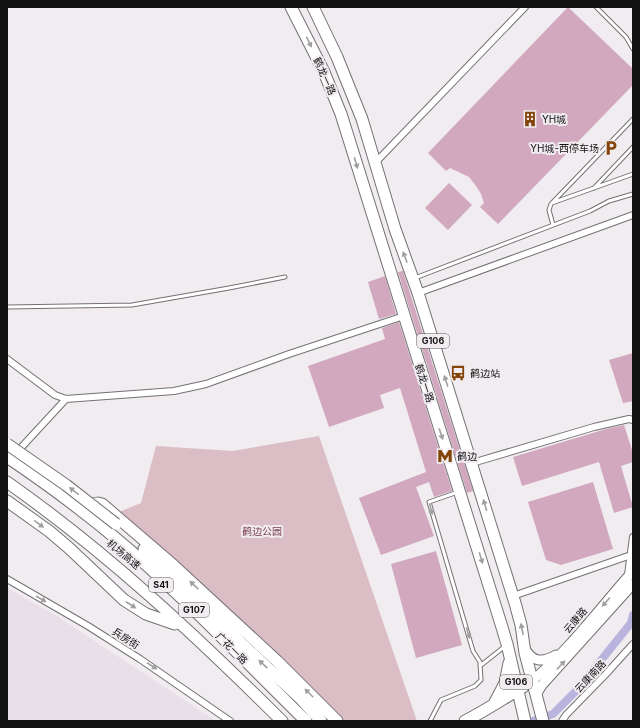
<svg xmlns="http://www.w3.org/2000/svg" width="640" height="728" font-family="Inter,'Noto Sans SC',sans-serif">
  <rect width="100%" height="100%" fill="#f0ecf0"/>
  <path fill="#e8dfe8" d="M7 588 55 615 216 721H7Z"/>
  <path fill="#dbbdc5" d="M319 436 417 721H328L282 671 283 659 119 512 141 503 156 446 233 451Z"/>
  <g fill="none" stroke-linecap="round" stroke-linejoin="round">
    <path stroke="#b8b4dd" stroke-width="8" d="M533 721 553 714 578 689 631 623 633 615"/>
  </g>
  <path fill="#d2a8bf" d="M568 7 633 69V85L498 224 480 207 484 203 481 194 476 186 469 177 450 168 446 171 428 153Z
    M449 183 472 205 448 230 425 208Z
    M403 271 473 491 467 493 398 272Z
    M385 276 396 314 379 319 368 282Z
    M399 322 452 491 434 497 429 482 416 487 434 536 381 555 359 498 426 472 400 388 380 395 384 408 329 427 308 366 385 339 382 328Z
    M633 353V401L623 403 609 360Z
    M624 425 633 453V462L621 466 633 507 614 513 599 462 522 486 513 457 606 429Z
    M593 482 613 549 561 565 546 560 528 502Z
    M436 551 462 645 416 658 391 564Z"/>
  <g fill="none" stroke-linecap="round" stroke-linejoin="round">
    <defs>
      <path id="lane" d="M596 7 626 37 633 49
        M594 188 633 147
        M552 203 633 174
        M553 225 549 210 551 204 633 119
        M415 278 590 211 609 201 633 194
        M7 307 132 305 229 288 285 277
        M480 666 504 647
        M430 721 441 700 475 686 481 680 480 662 473 651 429 502 458 492"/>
      <path id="street" d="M375 163 525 7
        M418 293 633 215
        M7 359 55 395 66 399 174 391 206 384 289 354 404 316
        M17 452 66 399
        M472 463 594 427 629 419 633 420
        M628 575 633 537
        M7 579 88 626 140 659 230 721
        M513 596 631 555
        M562 721 566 715 605 675 633 644"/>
      <path id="secondary" d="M525 649C533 662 542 663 556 655
        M532 681C570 649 600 608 633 571
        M536 695 542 685 633 584"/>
      <path id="highway" d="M291 7 324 72 341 114 501 624 507 644 525 721
        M313 7 337 57 362 119 395 229 418 293 515 603 521 625 525 653 543 721
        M7 457C65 496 122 540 172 589 218 632 261 677 306 721
        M7 482C108 553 194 634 282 721
        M7 501 49 531 69 548 124 600 146 614 175 624
        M84 506 98 503 102 504 173 565 277 661 337 721
        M144 549 241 643 301 699 321 721
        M495 702 505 683 509 663
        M465 721C485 711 504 698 523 687"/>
    </defs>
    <use href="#lane" stroke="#747174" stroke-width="5"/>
    <use href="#street" stroke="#747174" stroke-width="8"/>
    <use href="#secondary" stroke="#747174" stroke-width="11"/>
    <use href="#highway" stroke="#747174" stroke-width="13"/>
    <use href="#lane" stroke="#fff" stroke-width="3"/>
    <use href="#street" stroke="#fff" stroke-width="6"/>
    <use href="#secondary" stroke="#fff" stroke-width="9"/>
    <use href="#highway" stroke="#fff" stroke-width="11"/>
    <defs>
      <path id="highway-bridge" d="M7 444 66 485 116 524"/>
    </defs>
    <use href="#highway-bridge" stroke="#747174" stroke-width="13" stroke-linecap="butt"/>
    <use href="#highway-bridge" stroke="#fff" stroke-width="11"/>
  </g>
  <defs><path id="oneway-solid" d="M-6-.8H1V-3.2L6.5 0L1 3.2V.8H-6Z"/></defs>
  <g fill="#a1a0a1">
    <use href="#oneway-solid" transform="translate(309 42) rotate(64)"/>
    <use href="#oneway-solid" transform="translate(356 163) rotate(74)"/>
    <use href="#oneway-solid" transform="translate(405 257) rotate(-110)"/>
    <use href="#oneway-solid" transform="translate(446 381) rotate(-108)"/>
    <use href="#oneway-solid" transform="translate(441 434) rotate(72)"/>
    <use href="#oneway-solid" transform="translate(74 491) rotate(-143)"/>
    <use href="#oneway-solid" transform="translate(485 505) rotate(-107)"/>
    <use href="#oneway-solid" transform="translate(431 509) rotate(75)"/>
    <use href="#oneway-solid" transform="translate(39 524) rotate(36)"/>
    <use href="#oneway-solid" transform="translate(481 558) rotate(73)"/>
    <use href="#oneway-solid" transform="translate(194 585) rotate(-137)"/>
    <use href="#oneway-solid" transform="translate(41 599) rotate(30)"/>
    <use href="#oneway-solid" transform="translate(606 602) rotate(131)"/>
    <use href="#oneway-solid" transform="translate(131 605) rotate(33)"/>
    <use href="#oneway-solid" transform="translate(522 629) rotate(-101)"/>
    <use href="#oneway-solid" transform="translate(468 633) rotate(74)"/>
    <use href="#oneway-solid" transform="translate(263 664) rotate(-137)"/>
    <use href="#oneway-solid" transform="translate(561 665) rotate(-47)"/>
    <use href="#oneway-solid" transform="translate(152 666) rotate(33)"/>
    <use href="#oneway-solid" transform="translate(309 693) rotate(-135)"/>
  </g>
  <defs>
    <symbol id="building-bare" viewBox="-9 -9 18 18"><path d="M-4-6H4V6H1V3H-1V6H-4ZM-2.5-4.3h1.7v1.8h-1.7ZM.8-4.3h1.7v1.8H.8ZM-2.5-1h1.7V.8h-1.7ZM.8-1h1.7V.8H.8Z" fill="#844509" stroke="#f0ecf0" stroke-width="2.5" paint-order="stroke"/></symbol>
    <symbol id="parking-bare" viewBox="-9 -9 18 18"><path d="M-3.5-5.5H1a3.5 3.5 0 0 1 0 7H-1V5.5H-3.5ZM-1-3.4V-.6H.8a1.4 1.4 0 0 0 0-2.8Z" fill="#844509" stroke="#f0ecf0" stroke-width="2.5" paint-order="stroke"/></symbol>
    <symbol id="bus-bare" viewBox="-9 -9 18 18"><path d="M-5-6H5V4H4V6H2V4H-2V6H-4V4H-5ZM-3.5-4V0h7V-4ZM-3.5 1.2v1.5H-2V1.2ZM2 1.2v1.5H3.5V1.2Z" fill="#844509" stroke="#f0ecf0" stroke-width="2.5" paint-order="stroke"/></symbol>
    <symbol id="metro-bare" viewBox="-9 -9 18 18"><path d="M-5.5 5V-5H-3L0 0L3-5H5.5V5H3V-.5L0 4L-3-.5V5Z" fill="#844509" stroke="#f0ecf0" stroke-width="2.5" paint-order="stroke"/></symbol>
  </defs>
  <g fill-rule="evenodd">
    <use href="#building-bare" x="519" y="108" width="22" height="22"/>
    <use href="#parking-bare" x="600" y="137" width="22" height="22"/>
    <use href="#bus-bare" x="447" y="362" width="22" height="22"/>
    <use href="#metro-bare" x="434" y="445" width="22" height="22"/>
  </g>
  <g text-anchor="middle" stroke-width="4" stroke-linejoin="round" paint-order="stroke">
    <g fill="#f0ecf0" stroke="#555355" stroke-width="1">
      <rect x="417" y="334" width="32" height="14" rx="3"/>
      <rect x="149" y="578" width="24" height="14" rx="3"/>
      <rect x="179" y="603" width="30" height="14" rx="3"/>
      <rect x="500" y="675" width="32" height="14" rx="3"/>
    </g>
    <g font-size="9" font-weight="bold" fill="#131213">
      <text x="433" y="344">G106</text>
      <text x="161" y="588">S41</text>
      <text x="194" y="613">G107</text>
      <text x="516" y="685">G106</text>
    </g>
    <g font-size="10" fill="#131213" stroke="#f0ecf0">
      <text transform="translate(325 76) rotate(66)" y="4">鹤龙一路</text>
      <text transform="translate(425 383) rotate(72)" y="4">鹤龙一路</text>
      <text transform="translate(124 554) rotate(40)" y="4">机场高速</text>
      <text transform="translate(575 620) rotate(-49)" y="4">云康路</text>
      <text transform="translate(126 638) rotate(32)" y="4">兵房街</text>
      <text transform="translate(232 648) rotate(45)" y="4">广花一路</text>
      <text transform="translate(590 676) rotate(-47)" y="4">云康南路</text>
    </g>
    <g font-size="10" fill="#131213" stroke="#f0ecf0" text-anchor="start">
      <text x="542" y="123">YH城</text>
      <text x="599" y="152" text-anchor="end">YH城-西停车场</text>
      <text x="470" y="377">鹤边站</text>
      <text x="457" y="460">鹤边</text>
    </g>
    <g font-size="10" fill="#7b3e51" stroke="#f0ecf0">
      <text x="262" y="535">鹤边公园</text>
    </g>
  </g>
  <rect width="640" height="728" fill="none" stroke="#131213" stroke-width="16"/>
</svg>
